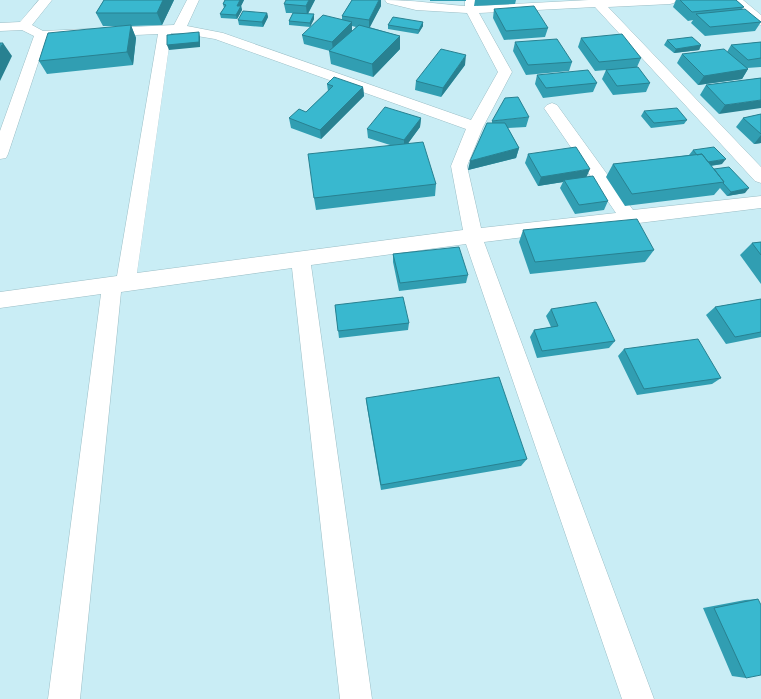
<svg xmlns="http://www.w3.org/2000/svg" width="761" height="699" font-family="'Libre Baskerville',serif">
  <rect width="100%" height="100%" fill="#c9edf5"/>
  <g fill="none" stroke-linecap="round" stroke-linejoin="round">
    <defs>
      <path id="minor" d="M39 0H52L32 25 43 31 174 25 187 0H199L187 26 223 33 471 120 498 72 467 13 416 10 387 3 385 0C412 0 438 4 465 6V0H477V6L589 0H676L674 3 670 4 608 7 761 167V183L755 181 595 7 479 13 512 72 483 127 467 166 481 228 616 213 544 108 547 105 552 103 557 105 633 210 761 196V208L484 242 654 699H622L466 244 311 265 372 699H340L292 268 121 292 80 699H48L101 294 0 308V292L117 276 158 34 46 39 8 154 6 158 0 159V131L34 36 22 30 0 31V23L20 22ZM171 33H179L215 39 466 129 451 166 463 230 137 273Z
        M729 0H743L761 15V25L757 24Z"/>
    </defs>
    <use href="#minor" stroke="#9bbec6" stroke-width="1"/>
    <use href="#minor" fill="#fff" fill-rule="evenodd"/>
  </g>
  <path fill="#319eb2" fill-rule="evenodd" d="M104 0H174L162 25 131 26 136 38 133 65 47 74 39 61 127 26H103L96 13Z
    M225 0H244L241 6 242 10 237 19 221 18 220 14 224 8 223 4Z
    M315 0 308 14 314 19 310 27 289 25V21L293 13H286L284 4Z
    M352 0H381V6L369 27 400 36V49L373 77 331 64 329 51H330L304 44 302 35 342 19V16ZM352 26 356 27 352 31Z
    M430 0H466V1H430Z
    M475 0H516L515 4 474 6Z
    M676 0H736L744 7 742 9 761 22 755 31 705 36 691 23 693 20 688 21 673 7Z
    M494 9 548 28 545 37 504 40 493 18Z
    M267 13 268 17 263 27 239 25 238 20Z
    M423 22V26L418 34 388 29V25Z
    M581 38 641 58 637 67 650 83 646 92 613 95 602 79 606 70 595 71 578 47Z
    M667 40 701 45 699 50 674 53 664 45Z
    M515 42 572 62 569 71 526 75 513 51Z
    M761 42V67L747 68 748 69 742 79 698 85 677 63 682 54 727 52 731 45Z
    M465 65 441 97 415 90 416 81Z
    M537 75 597 83 593 92 543 98 535 84Z
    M761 78 719 114 700 95 706 85Z
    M327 84 363 87 364 96 321 139 291 128 289 118 306 112 328 91Z
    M644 111 687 120 684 124 651 128 641 116Z
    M761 114V143L754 144 736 127 743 118Z
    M529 117 526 127 508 128 519 148 516 158 468 170 492 123V121Z
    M421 118 420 127 408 143 436 184 435 196 316 210 314 198 390 145 368 138 367 129Z
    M693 150 722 164 711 166 714 169 745 193 727 196 720 188 714 195 625 206 606 177 613 164 690 155H689Z
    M528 154 587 177 608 201 604 210 575 214 560 188 563 182 538 186 525 163Z
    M523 230 654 250 645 262 530 274 519 242Z
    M761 242V284L740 255 752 243Z
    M393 254 468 275 466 283 399 291 393 262Z
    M761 299V337L726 344 706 315 715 307Z
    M335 305 409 323 408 330 339 338Z
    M551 309 615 341 609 348 537 358 530 337 534 330 551 327 546 316Z
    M624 349 721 378 712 384 637 395 618 356Z
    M366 398 527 459 521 466 381 490 367 407Z
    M758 599 746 678 732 676 703 608 745 600Z"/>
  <path fill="#288191" d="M163 0H174L162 25 157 13Z
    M240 0H244L239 10 237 6Z
    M309 0H315L307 15 306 6Z
    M379 0H381V6L369 29V20Z
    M241 6 242 10 237 19 236 15Z
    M267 13 268 17 263 27 262 22Z
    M314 14V19L310 27V23Z
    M352 22V31L333 51 332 42Z
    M423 22V26L418 34 419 30Z
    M131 25 136 38 133 65 127 52Z
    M199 32 200 37V47L169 50 167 45Z
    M400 36V49L373 77 372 64Z
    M3 43 12 56 0 81V48Z
    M701 45 699 50 674 53 676 49Z
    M466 55 465 65 441 97 443 88Z
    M748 69 742 79 698 85 704 76Z
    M363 87 364 96 321 139 320 130Z
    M761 100V108L719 114 725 105Z
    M421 118 420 127 404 149V140Z
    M761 135V143L754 144Z
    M519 148 516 158 468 170 470 161Z
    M726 159 722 164 700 167 704 163Z
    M590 169 586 178 564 180 563 182 538 186 541 177Z
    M749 188 745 193 727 196 731 192Z"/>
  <path fill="#39b8cf" stroke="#288191" d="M104 0H163L157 13H96Z
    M225 0H240L237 6H241L236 15 220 14 226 5 223 4Z
    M286 0H309L306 6 284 4Z
    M352 0H379L369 20 342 16Z
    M680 0H736L744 7 692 12Z
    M534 6 548 28 506 31 494 9Z
    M745 9 761 22 710 27 696 14Z
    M243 11 267 13 262 22 238 20Z
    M293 13 314 14 310 23 289 21Z
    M323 15 352 22 332 42 302 35Z
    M393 17 423 22 419 30 388 25Z
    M131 25 127 52 39 61 48 33Z
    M359 25 400 36 372 64 329 51Z
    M199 32V42L167 45V35Z
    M622 34 641 58 599 62 581 38Z
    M692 37 701 45 676 49 667 40Z
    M557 39 572 62 528 65 515 42Z
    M761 42V58L748 60 731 45Z
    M0 43H3L0 48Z
    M441 49 466 55 443 88 416 81Z
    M724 49 748 69 704 76 682 54Z
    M638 67 650 83 617 86 606 70Z
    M588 70 597 83 546 88 537 75Z
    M334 77 363 87 320 130 289 118 299 109 306 112 333 86 327 84Z
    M761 78V100L725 105 706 85Z
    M518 97 529 117 492 121 505 98Z
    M385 107 421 118 404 140 367 129Z
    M677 108 687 120 654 123 644 111Z
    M761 114V134L743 118Z
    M487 123H505L519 148 470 161Z
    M423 142 436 184 314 198 308 154Z
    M576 147 590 169 541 177 528 154Z
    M714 147 726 159 708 162 702 154 697 155 693 150Z
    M702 154 724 182 632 194 613 164Z
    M729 167 749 188 731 192 723 183 724 182 714 169Z
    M593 176 608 201 579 205 564 180Z
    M637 219 654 250 535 262 523 230Z
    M761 242V255L752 243Z
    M459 247 468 275 400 283 393 254Z
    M403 297 409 323 338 331 335 305Z
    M761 299V332L735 337 715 307Z
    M596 302 615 341 542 351 534 330 558 326 551 309Z
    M698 339 721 378 644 389 624 349Z
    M499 377 527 459 381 485 366 398Z
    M758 599 761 605V675L746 678 714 608Z"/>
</svg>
